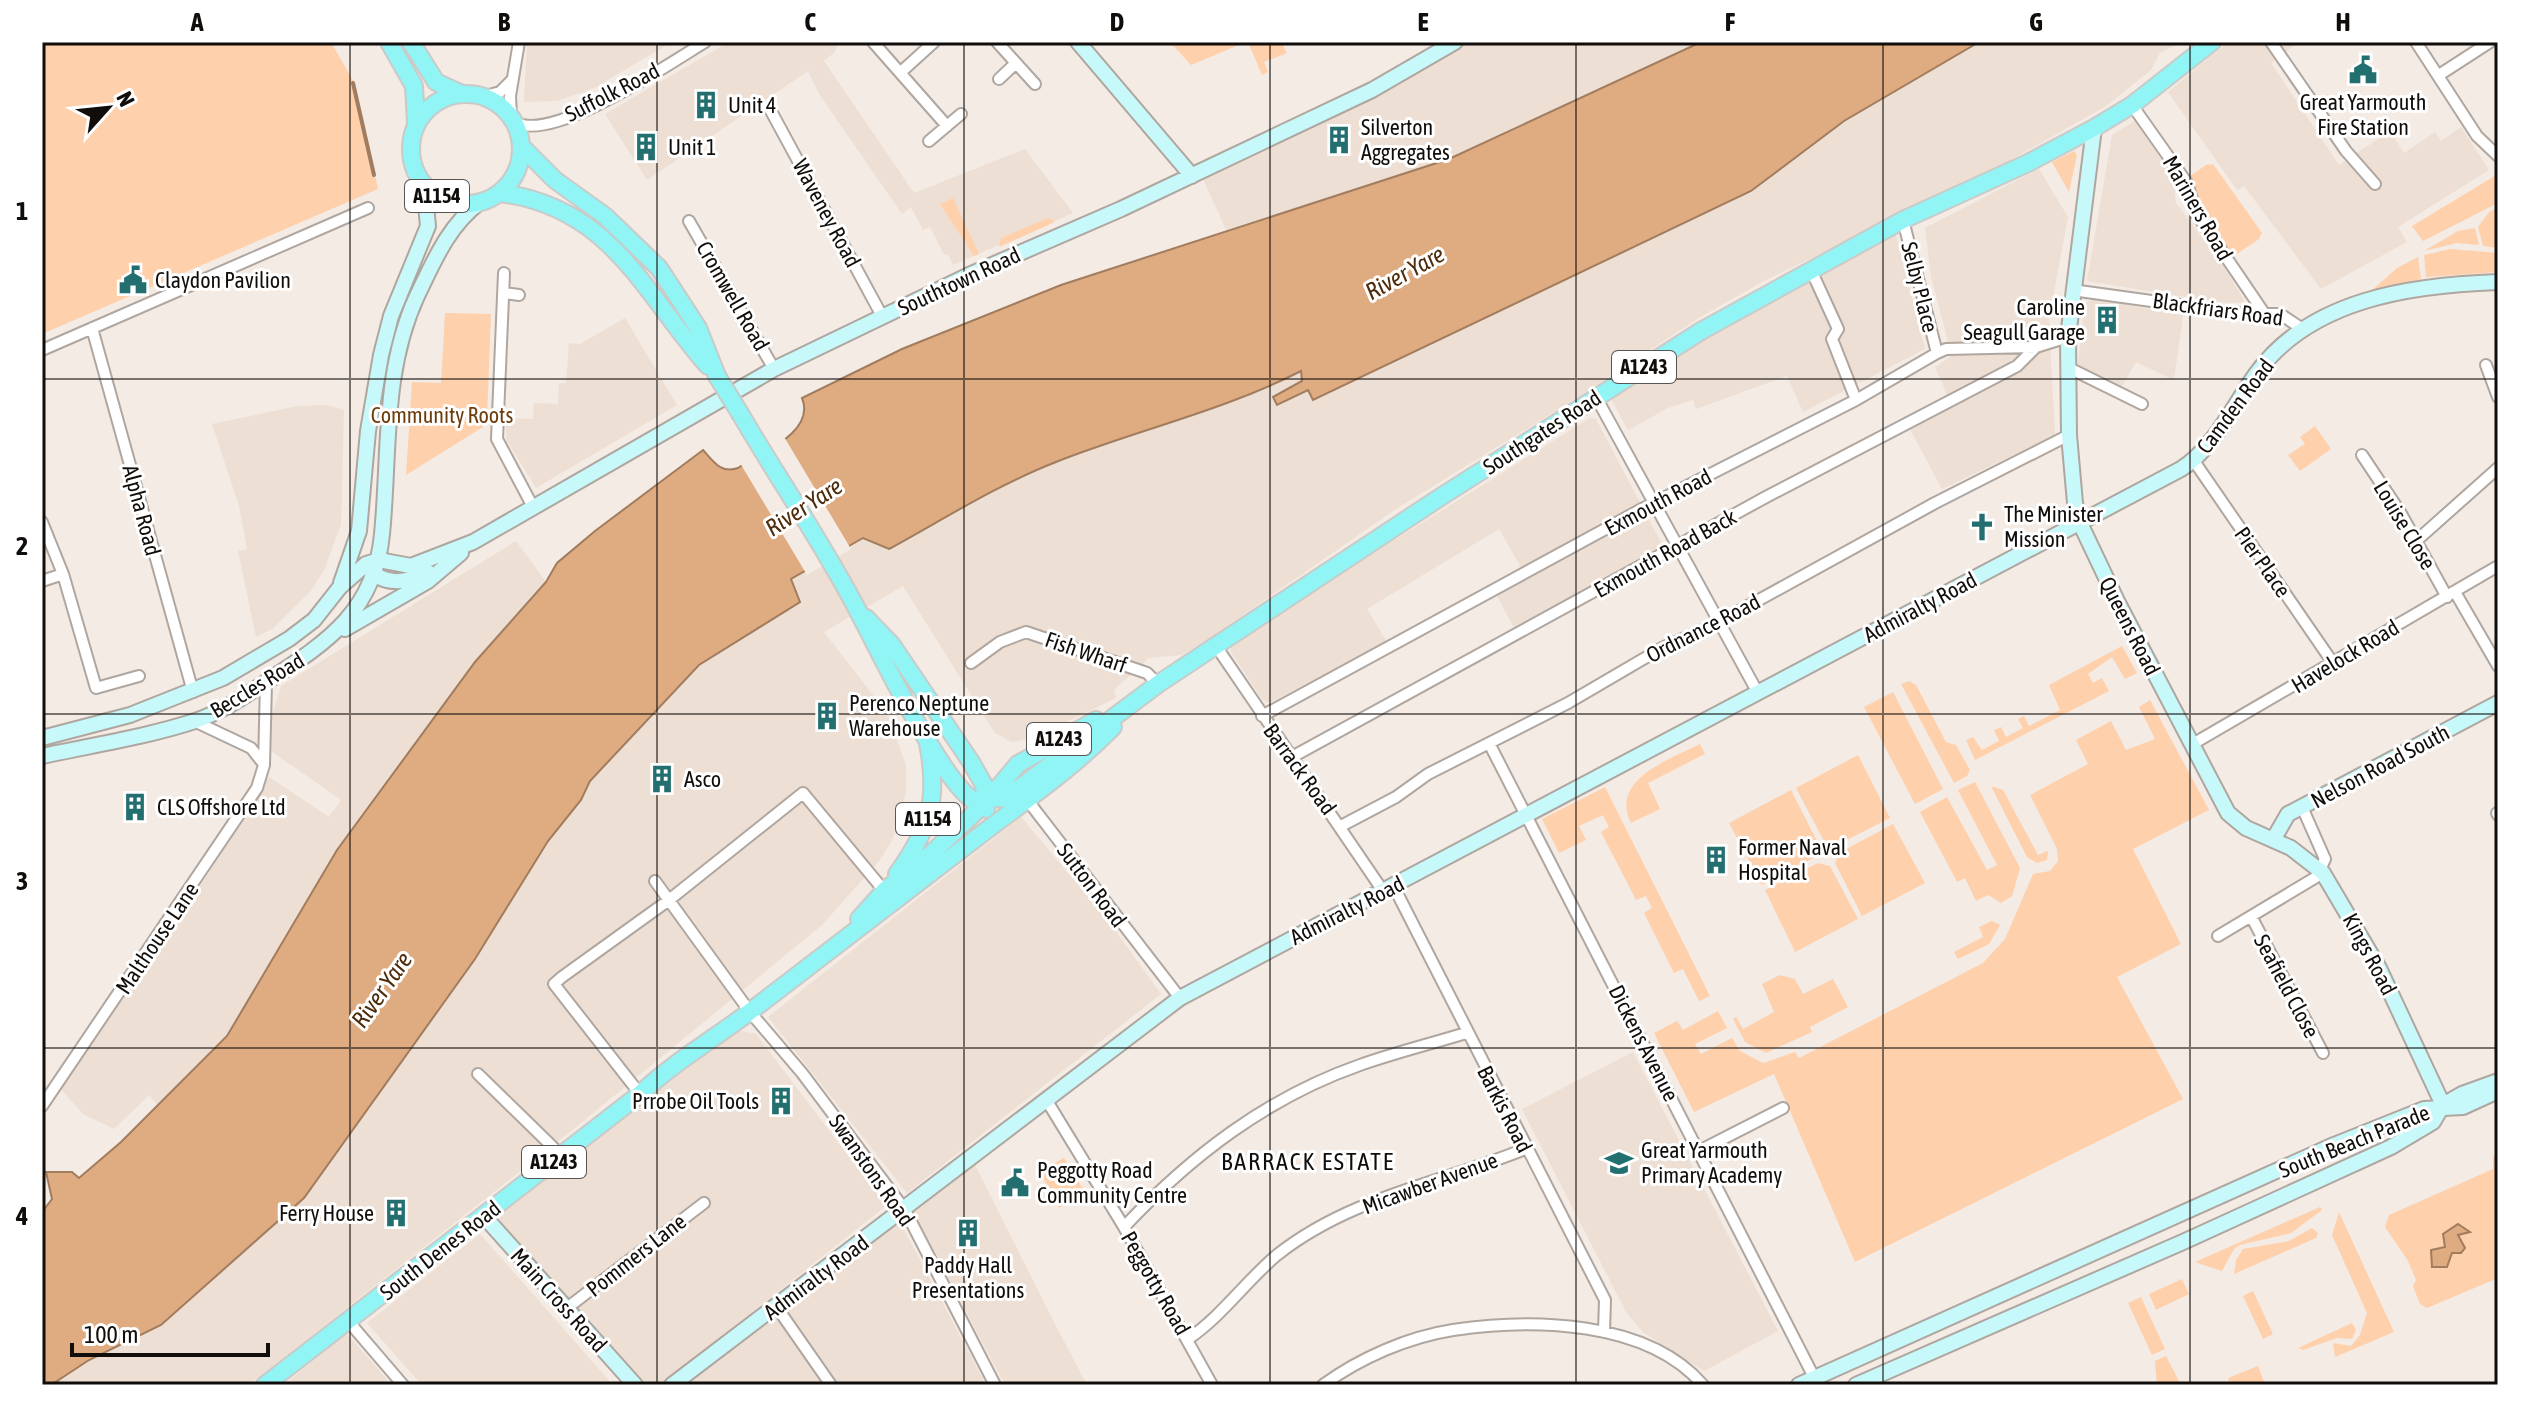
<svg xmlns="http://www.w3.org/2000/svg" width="2540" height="1427" font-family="'Asap Condensed',sans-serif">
  <rect width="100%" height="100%" fill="#f4ebe4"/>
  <path fill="#eddfd3" d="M527 42H672L594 88 557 101 524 102Z
    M729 42H838L835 52 824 61 914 193 1025 149 1073 213 953 265 948 254 944 255 930 227 923 230 911 207 902 214 819 94 808 71 647 180 605 114Z
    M1455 42H1701L1449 159 1226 230 1200 172Z
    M1979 42H2182L2160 53 2151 70 2106 106 1990 172 1762 282 1697 319 1585 393 1399 507 1207 640 1182 655 1149 658 1114 690 1116 698 1036 737 1012 742 995 733 903 586 824 632 887 713 906 765V793L892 840 880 860 822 925 570 1132 249 1385H51L89 1360 161 1325 304 1198 475 959 548 841 581 800 590 781 699 665 799 603 791 579 863 537 889 549 1002 485 1057 461 1255 393 1302 371 1303 381 1273 397 1278 406 1308 390 1313 400 1751 191 1844 121Z
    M2228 42H2299L2271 63 2339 165 2390 131 2404 153 2435 132 2441 141 2461 127 2489 170 2398 227 2407 242 2321 289 2244 186 2237 190 2168 92Z
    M2135 121 2173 177 2176 203 2219 259 2246 303 2216 302 2087 281 2112 135Z
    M2039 169 2068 217 2049 319 2055 435 1942 489 1910 429 1951 404 1935 367 1949 358 1948 341 1931 277 1925 228Z
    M1896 235 1925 349 1803 412 1787 376 1696 409 1693 400 1668 408 1628 430 1610 397 1741 318Z
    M2093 299 2183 315 2174 380 2136 362 2118 393 2077 372 2085 303Z
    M625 318 677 405 536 488 507 441 505 418 533 419 534 403 558 404 559 383H566L569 343 580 344Z
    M327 405 344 410 341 525 324 570 310 592 272 629 256 637 238 551 247 549 239 506 212 424 298 406Z
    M1590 418 1596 419 1664 548 1515 630 1497 596 1527 578 1499 529 1367 609 1387 642 1269 703 1261 698 1231 652V642Z
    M516 541 546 582 475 662 337 850 227 1036 158 1106 149 1095 114 1129 83 1114 60 1088 206 877 269 777 329 817 341 800 271 751 270 722 281 686Z
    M1021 817 1109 922 1161 994 907 1193 768 1017Z
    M735 1030 756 1034 886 1206 660 1385H643L501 1223 498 1215Z
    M1633 1052 1778 1331 1704 1371 1643 1332 1626 1312 1522 1109Z
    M973 1161 1056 1326 1087 1385H1005L911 1208Z
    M897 1219 900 1222 986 1385H840L787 1311V1304Z
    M480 1234 613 1385H422L367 1323Z
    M776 1312 827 1385H681Z
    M347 1334 392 1385H284L344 1335Z"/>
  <path fill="#fed0ac" d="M42 42H331L355 84 378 189 42 334Z
    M1170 42H1246L1191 65Z
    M1248 42H1281L1287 53 1264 62 1268 72 1262 75Z
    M2074 151 2077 155 2069 192 2052 162Z
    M2213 164 2262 233 2259 239 2231 258C2214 232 2195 208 2189 177L2206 165Z
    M2498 174V203L2423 241 2412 226Z
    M953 198 979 254 974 256 940 204Z
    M2498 207V248L2483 246 2478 227 2489 212Z
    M1048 218 1055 222 999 247 1001 238Z
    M2475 228 2479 245 2457 243 2424 251 2458 231Z
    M2450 249 2498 253V272L2426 277 2424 255Z
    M2418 257 2421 279 2370 292 2397 268Z
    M445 313 491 314 487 417 483 427 406 475 412 382 441 383Z
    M2315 426 2331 449 2300 471 2288 455 2305 444 2300 437Z
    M2122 646 2137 673 2125 679 2112 657 2088 674 2093 683 2102 678 2109 691 1975 760 1966 740 1973 737 1982 750 1999 741 1994 730 2001 727 2006 737 2023 728 2018 719 2024 716 2029 726 2060 710 2049 685Z
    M1909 681 1916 685 1946 742 1956 745 1970 770 1967 776 1954 783 1901 684Z
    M1893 692 1943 789 1915 804 1864 707Z
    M2150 700 2209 810 2133 849 2181 944 2117 977 2183 1099 1855 1262 1774 1074 1694 1112 1654 1033 1677 1021 1683 1030 1718 1011 1727 1028 1695 1044 1701 1054 1732 1038 1740 1051 1763 1063 1795 1052 1799 1058 1983 963 2005 939 2033 874 2050 871 2058 861 2057 849 2030 795 2088 764 2076 740 2111 721 2126 750 2155 739 2139 707Z
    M1700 744 1705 754 1648 783 1660 809 1631 823C1609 779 1671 759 1700 744Z
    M1858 755 1890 818 1835 846 1825 843 1796 788Z
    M1975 782 2020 868 2012 896 2001 903 1988 895 1976 901 1965 878 1957 882 1920 812 1947 797 1987 870 1997 865 1958 790Z
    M1991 786 2003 790 2038 855 2048 851 2047 860 2037 863 2027 857Z
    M1605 787 1710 996 1699 1001 1683 969 1674 973 1644 913 1652 908 1646 896 1636 900 1601 832 1609 827 1603 815 1579 826 1586 840 1559 853 1542 819Z
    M1791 790 1819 845 1815 857 1762 885 1729 823Z
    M1893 824 1925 883 1862 916 1835 863 1839 853Z
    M1818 863 1830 866 1858 919 1795 952 1765 890Z
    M1992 921 2000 925 1989 944 1958 959 1954 952 1983 937 1979 927Z
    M1780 975 1795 979 1803 994 1833 979 1848 1007 1810 1027 1812 1032 1766 1053 1745 1042 1733 1019 1736 1017 1743 1029 1774 1012 1762 984Z
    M2498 1154V1278L2427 1308 2420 1304 2413 1286 2416 1280 2408 1261 2385 1227 2389 1215 2493 1169V1156Z
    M1064 1158 1086 1194 1059 1208 1041 1174 1043 1169Z
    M2320 1207 2322 1210 2291 1233 2240 1245 2234 1249 2222 1271 2195 1262Z
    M2339 1212 2394 1332 2335 1357 2333 1343 2351 1346 2360 1335 2367 1313 2332 1235Z
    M2312 1228 2318 1233 2316 1238 2234 1274 2236 1260 2243 1249 2289 1241Z
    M2182 1279 2189 1294 2156 1310 2149 1294Z
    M2253 1291 2273 1334 2263 1339 2243 1296Z
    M2141 1297 2165 1349 2152 1355 2128 1303Z
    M2352 1323 2356 1330 2352 1339 2337 1338 2303 1350 2298 1348Z
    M2166 1356 2181 1385H2157L2155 1361Z
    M2258 1366 2264 1382 2230 1385 2228 1378Z"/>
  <path fill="#dfab81" stroke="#a17c5e" stroke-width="2" d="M1701 42H1979L1844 121 1751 191 1313 400 1308 390 1277 405 1273 397 1302 381 1301 371C1223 411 1137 430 1056 462 997 485 944 519 889 549L863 538 791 579 800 602 699 665 590 781 581 800 548 841 475 959 304 1198 161 1325 89 1360 51 1385H42V1212L52 1199 46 1172H72L79 1178 121 1142 227 1036 337 850 475 662 546 582 557 563 595 531 703 450C714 462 721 474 738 468 761 453 816 432 802 398L902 349 1061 285 1449 159Z
    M2458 1224 2470 1232 2458 1235 2465 1248 2461 1253H2452L2447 1267H2432L2431 1250 2445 1247 2443 1234Z"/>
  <path fill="#f4ebe4" d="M783 435 851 549 807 575 740 463Z"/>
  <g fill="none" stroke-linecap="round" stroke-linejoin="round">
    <path stroke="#a17c5e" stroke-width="4" d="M353 83 374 175"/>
    <defs>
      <path id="street" d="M873 42 947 126
        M997 42 1035 84
        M2271 42 2346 151 2375 184
        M2416 42 2477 136 2498 156
        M901 72 934 42
        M2439 75 2490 42
        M999 79 1016 63
        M486 96 500 92 511 81
        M2132 105 2187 183 2196 213 2264 313
        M771 111 882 316
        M511 116 510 96 519 42
        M515 122C552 144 670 63 705 42
        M929 141 961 114
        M1903 220 1937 353
        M689 221 774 369
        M1811 270 1838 329 1832 339 1856 400
        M504 273 497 439 533 507
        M2072 290 2238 313 2280 314 2301 328
        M504 293 519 295
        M92 328 193 692
        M42 350 368 208
        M2486 365 2498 397
        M2067 367 2142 404
        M1596 397 1758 693
        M2362 455 2400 512 2447 597
        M2194 461 2333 663
        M42 522 63 574 96 688 139 676
        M2416 541 2498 468
        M42 581 63 574
        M2455 592 2498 666
        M1216 646 1383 891
        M971 663 1000 642 1026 632 1147 673 1158 684
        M1262 716 1642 509 1856 400 1937 353 1946 349 2036 347 2068 337
        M194 721 251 748 263 763
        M1490 745 1818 1385
        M2191 745 2498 566
        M1292 757 1766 497 2017 366 2036 347
        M1025 797 1180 998
        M2302 807 2325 859 2320 870
        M2497 813 2498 815
        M1341 826 1396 797 1428 774 1568 703 1662 648 1708 628 1935 503 2069 435
        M655 881 750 1012 802 1073 905 1210 995 1385
        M1394 887 1605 1300 1604 1332
        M2252 918 2323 1053
        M2218 936 2323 873
        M478 1074 562 1156
        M640 1094 554 984 562 977 669 900 803 793 886 893
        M1047 1101 1124 1227 1212 1385
        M42 1106 257 788 264 765 266 682
        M1699 1151 1783 1108
        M1124 1227C1191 1156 1266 1098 1360 1065 1394 1053 1430 1044 1466 1033
        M776 1306 831 1385
        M567 1308 704 1203
        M349 1322 403 1385
        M1188 1339C1222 1316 1246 1281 1277 1255 1350 1197 1441 1183 1525 1149
        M1323 1385C1360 1358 1408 1337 1453 1330 1532 1318 1647 1320 1703 1385"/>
      <path id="secondary" d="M1078 42 1192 176
        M2094 128 2068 337 2069 435 2075 503 2080 523 2118 603 2228 813 2246 828 2291 848 2323 873 2379 968 2443 1105
        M368 567C383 587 408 583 428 572
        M341 583 359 531 368 431 381 355 391 316 428 226 424 185
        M345 629 428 581 461 553
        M42 738 130 715 223 678 289 639 314 620 340 587 366 564 379 560 411 566 473 542 774 369 969 275 1121 209 1372 90 1455 42
        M42 756C93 745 146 737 195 721 222 712 246 695 269 680 329 641 375 610 382 534 390 453 382 372 417 296 434 261 448 226 480 202
        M2273 840 2288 814 2498 703
        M483 1215 635 1385
        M672 1385 1180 998 2181 469C2213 449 2234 405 2256 374 2310 299 2411 285 2498 282
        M1799 1385 2334 1145 2424 1109 2463 1107 2498 1091
        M1856 1385 2183 1242 2391 1147 2433 1122 2443 1105 2462 1094 2498 1081"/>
      <path id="primary" d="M389 42 414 86 416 123
        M411 42 436 82 460 93
        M411 149a55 55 0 1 1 110 0a55 55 0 1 1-110 0Z
        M522 147 555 180 605 216 659 268 698 328 717 376
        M500 193C611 207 643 292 708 366
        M741 415C779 480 822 542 857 609 877 647 941 780 973 800L1006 798 1158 684 1442 496 1701 331 1903 220 2028 163 2094 128 2132 105 2212 42
        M866 618 892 645 971 762 984 785 986 809
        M897 874C930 828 939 800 928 743
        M859 919 884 891 933 852 986 802 1018 764 1096 720
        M265 1385 640 1094C675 1061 714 1039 752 1010 827 953 901 896 975 839 1023 802 1071 770 1113 727"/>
    </defs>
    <use href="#street" stroke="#afa6a0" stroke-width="14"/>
    <use href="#secondary" stroke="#afa6a0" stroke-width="18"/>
    <use href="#primary" stroke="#cacac9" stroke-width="20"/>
    <use href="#street" stroke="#fff" stroke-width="10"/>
    <use href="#secondary" stroke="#c8f9fa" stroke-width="14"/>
    <use href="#primary" stroke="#91f4f5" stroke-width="16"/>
    <defs>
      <path id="primary-bridge" d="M717 376 741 415"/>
    </defs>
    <use href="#primary-bridge" stroke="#cacac9" stroke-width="20" stroke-linecap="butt"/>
    <use href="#primary-bridge" stroke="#91f4f5" stroke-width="16"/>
  </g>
  <path fill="none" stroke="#100d0b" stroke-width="2" stroke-opacity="0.55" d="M350 42V1385M657 42V1385M964 42V1385M1270 42V1385M1576 42V1385M1883 42V1385M2190 42V1385M42 379H2498M42 714H2498M42 1048H2498"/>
  <defs>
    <symbol id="civic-bare" viewBox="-9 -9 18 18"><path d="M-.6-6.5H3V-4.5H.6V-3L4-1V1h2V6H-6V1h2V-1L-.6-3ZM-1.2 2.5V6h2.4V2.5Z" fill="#236f70" stroke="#fff" stroke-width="2.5" paint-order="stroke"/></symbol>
    <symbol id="building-bare" viewBox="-9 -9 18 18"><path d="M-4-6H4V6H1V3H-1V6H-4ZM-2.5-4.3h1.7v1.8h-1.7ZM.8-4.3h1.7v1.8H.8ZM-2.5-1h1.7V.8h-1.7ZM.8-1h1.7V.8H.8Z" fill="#236f70" stroke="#fff" stroke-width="2.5" paint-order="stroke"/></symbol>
    <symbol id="church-bare" viewBox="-9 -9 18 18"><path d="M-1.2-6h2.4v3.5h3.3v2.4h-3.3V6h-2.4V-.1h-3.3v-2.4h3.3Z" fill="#236f70" stroke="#fff" stroke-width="2.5" paint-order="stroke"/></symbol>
    <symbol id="school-bare" viewBox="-9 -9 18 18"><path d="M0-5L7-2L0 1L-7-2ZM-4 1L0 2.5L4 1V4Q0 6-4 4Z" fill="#236f70" stroke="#fff" stroke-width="2.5" paint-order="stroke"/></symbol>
  </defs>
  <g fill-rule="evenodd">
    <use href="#civic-bare" x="2343" y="50" width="40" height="40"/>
    <use href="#building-bare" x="686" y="85" width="40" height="40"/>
    <use href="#building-bare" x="1319" y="120" width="40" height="40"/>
    <use href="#building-bare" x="626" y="127" width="40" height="40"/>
    <use href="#civic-bare" x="113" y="260" width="40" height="40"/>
    <use href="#building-bare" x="2087" y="300" width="40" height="40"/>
    <use href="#church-bare" x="1962" y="507" width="40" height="40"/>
    <use href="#building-bare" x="807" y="696" width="40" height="40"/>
    <use href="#building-bare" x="642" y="759" width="40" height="40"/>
    <use href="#building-bare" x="115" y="787" width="40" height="40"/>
    <use href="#building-bare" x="1696" y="840" width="40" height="40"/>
    <use href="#building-bare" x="761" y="1081" width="40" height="40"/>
    <use href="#school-bare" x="1599" y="1143" width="40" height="40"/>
    <use href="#civic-bare" x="995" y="1163" width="40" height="40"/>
    <use href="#building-bare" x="376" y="1193" width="40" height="40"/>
    <use href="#building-bare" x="948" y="1213" width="40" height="40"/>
  </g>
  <g text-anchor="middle" stroke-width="6" stroke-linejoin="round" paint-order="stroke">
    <g fill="#fff" stroke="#585654" stroke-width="2">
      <rect x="405" y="180" width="64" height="32" rx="6"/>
      <rect x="1612" y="351" width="64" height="32" rx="6"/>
      <rect x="1027" y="723" width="64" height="32" rx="6"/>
      <rect x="896" y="803" width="64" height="32" rx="6"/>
      <rect x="522" y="1146" width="64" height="32" rx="6"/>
    </g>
    <g font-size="20" font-weight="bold" fill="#100d0b">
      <text x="437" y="203">A1154</text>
      <text x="1644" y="374">A1243</text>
      <text x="1059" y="746">A1243</text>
      <text x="928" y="826">A1154</text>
      <text x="554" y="1169">A1243</text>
    </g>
    <g font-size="22" fill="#100d0b" stroke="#fff">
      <text transform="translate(612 92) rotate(-27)" y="8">Suffolk Road</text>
      <text transform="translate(2198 208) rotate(60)" y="8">Mariners Road</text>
      <text transform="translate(827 213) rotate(62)" y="8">Waveney Road</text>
      <text transform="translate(959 281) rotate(-25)" y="8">Southtown Road</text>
      <text transform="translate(1920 287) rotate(76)" y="8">Selby Place</text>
      <text transform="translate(733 296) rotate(60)" y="8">Cromwell Road</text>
      <text transform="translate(2218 309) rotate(8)" y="8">Blackfriars Road</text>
      <text transform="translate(2235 406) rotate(-53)" y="8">Camden Road</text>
      <text transform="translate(1542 432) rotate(-33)" y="8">Southgates Road</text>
      <text transform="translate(1658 502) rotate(-28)" y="8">Exmouth Road</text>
      <text transform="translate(142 510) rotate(75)" y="8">Alpha Road</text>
      <text transform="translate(2405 525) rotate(59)" y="8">Louise Close</text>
      <text transform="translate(1665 553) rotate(-29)" y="8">Exmouth Road Back</text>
      <text transform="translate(2263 562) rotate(55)" y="8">Pier Place</text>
      <text transform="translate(1920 607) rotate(-28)" y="8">Admiralty Road</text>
      <text transform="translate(2130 626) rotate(63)" y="8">Queens Road</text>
      <text transform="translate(1703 628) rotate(-27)" y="8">Ordnance Road</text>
      <text transform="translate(1086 652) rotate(19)" y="8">Fish Wharf</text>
      <text transform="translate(2345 656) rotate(-31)" y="8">Havelock Road</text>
      <text transform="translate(257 685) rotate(-31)" y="8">Beccles Road</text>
      <text transform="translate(2380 766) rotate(-28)" y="8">Nelson Road South</text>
      <text transform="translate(1300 769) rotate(54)" y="8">Barrack Road</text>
      <text transform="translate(1092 885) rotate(53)" y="8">Sutton Road</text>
      <text transform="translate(1347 910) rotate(-27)" y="8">Admiralty Road</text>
      <text transform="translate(157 938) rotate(-56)" y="8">Malthouse Lane</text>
      <text transform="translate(2370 954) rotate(62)" y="8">Kings Road</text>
      <text transform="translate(2287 986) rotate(62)" y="8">Seafield Close</text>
      <text transform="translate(1644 1043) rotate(63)" y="8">Dickens Avenue</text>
      <text transform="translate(1505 1109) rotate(63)" y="8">Barkis Road</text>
      <text transform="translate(2354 1141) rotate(-22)" y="8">South Beach Parade</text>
      <text transform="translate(872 1170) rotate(55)" y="8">Swanstons Road</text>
      <text transform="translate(1430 1183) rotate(-20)" y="8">Micawber Avenue</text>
      <text transform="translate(440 1250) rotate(-38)" y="8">South Denes Road</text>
      <text transform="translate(636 1255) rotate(-38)" y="8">Pommers Lane</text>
      <text transform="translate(816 1277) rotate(-37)" y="8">Admiralty Road</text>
      <text transform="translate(1156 1283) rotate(60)" y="8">Peggotty Road</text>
      <text transform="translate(559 1300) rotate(48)" y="8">Main Cross Road</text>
    </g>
    <g font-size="22" fill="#100d0b" stroke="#fff" text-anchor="start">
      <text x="2363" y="110" text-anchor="middle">Great Yarmouth<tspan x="2363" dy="25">Fire Station</tspan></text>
      <text x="728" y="113">Unit 4</text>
      <text x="1361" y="135">Silverton<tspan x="1361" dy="25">Aggregates</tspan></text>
      <text x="668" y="155">Unit 1</text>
      <text x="155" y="288">Claydon Pavilion</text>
      <text x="2085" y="315" text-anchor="end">Caroline<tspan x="2085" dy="25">Seagull Garage</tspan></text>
      <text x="2004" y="522">The Minister<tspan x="2004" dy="25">Mission</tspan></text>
      <text x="849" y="711">Perenco Neptune<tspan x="849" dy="25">Warehouse</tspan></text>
      <text x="684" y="787">Asco</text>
      <text x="157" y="815">CLS Offshore Ltd</text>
      <text x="1738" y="855">Former Naval<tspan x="1738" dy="25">Hospital</tspan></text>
      <text x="759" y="1109" text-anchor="end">Prrobe Oil Tools</text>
      <text x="1641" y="1158">Great Yarmouth<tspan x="1641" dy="25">Primary Academy</tspan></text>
      <text x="1037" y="1178">Peggotty Road<tspan x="1037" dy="25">Community Centre</tspan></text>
      <text x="374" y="1221" text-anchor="end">Ferry House</text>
      <text x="968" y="1273" text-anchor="middle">Paddy Hall<tspan x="968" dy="25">Presentations</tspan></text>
    </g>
    <g font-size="22" fill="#6d3c0a" stroke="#fff">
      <text x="442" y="423">Community Roots</text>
    </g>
    <g font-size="24" font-style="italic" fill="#4e2c0b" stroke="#fff">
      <text transform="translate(1405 273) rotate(-29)" y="8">River Yare</text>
      <text transform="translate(804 507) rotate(-33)" y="8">River Yare</text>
      <text transform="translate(382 990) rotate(-55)" y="8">River Yare</text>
    </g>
    <g font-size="24" letter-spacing="2" fill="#100d0b" stroke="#fff">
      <text x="1308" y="1170">BARRACK ESTATE</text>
    </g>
  </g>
  <rect width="2540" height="1427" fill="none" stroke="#ffffff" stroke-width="88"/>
  <g transform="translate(108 108) rotate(63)" stroke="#ffffff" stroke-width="6" paint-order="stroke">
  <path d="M0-6L14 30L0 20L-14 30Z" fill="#100d0b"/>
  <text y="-12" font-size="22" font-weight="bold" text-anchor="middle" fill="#100d0b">N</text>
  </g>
  <path d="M72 1343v12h196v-12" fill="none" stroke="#100d0b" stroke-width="4"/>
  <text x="84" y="1343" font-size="24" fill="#100d0b" stroke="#ffffff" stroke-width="6" paint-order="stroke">100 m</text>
  <rect x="44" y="44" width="2452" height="1339" fill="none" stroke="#100d0b" stroke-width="3"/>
  <g font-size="26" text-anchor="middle" font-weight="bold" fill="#100d0b">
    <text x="197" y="31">A</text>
    <text x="504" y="31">B</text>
    <text x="810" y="31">C</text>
    <text x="1117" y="31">D</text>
    <text x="1423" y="31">E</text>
    <text x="1730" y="31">F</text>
    <text x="2036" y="31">G</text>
    <text x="2343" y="31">H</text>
    <text x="22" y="220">1</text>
    <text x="22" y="555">2</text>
    <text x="22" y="890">3</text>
    <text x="22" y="1225">4</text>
  </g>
</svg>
